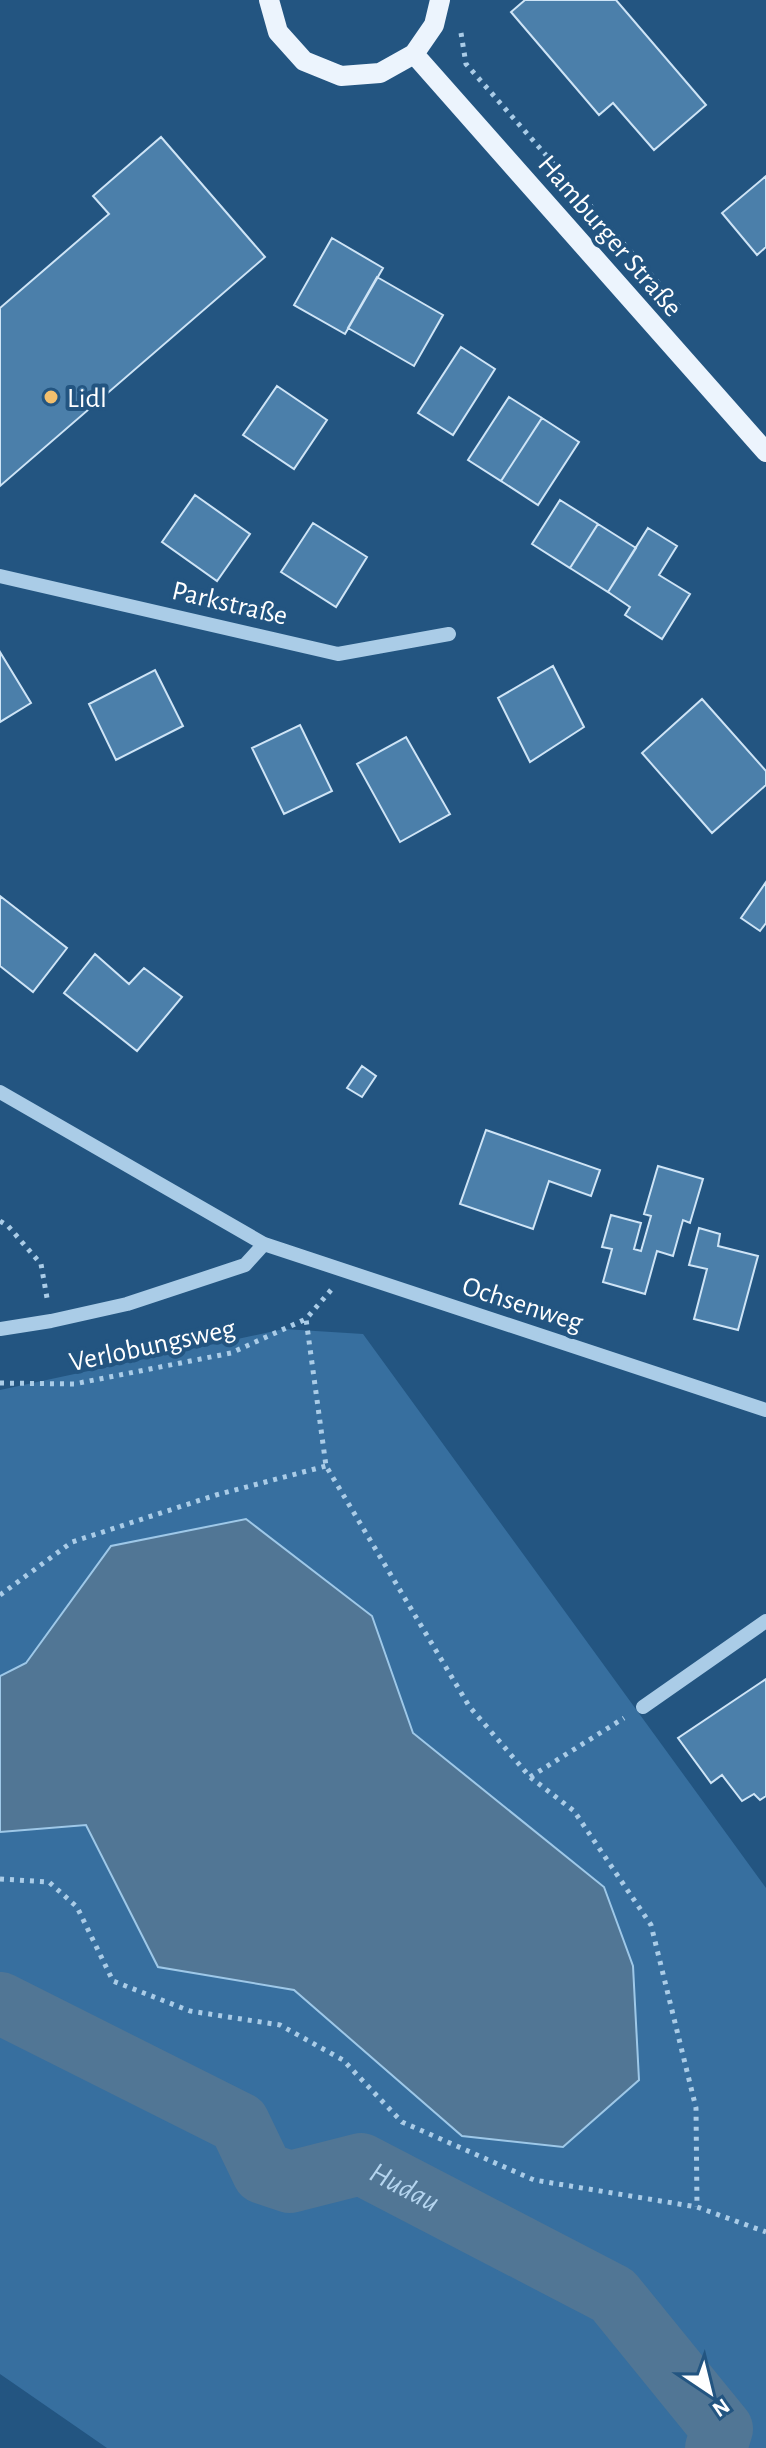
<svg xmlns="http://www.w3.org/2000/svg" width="766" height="2448" font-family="'Alegreya Sans',sans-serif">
  <rect width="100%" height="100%" fill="#235581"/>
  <path fill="#376f9f" d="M284 1329 363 1334 766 1888V2448H107L0 2374V1832L86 1825 158 1967 294 1990 462 2136 604 1887 413 1733 372 1616 111 1546 26 1663 0 1676V1390Z"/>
  <path fill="#517695" stroke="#9ec8e8" stroke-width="2" d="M246 1519 372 1616 413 1733 604 1887 633 1966 639 2080 563 2147 462 2136 294 1990 158 1967 86 1825 0 1832V1676L26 1663 111 1546Z"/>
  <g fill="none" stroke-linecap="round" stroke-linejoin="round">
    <path stroke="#517695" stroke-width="62" id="s1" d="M0 2003 239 2123 263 2173 290 2182 361 2164 613 2295 722 2429 716 2448"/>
  </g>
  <path fill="#4b7faa" stroke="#cee4f6" stroke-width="2" d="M525 0H616L706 105 654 150 613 103 599 115 511 12Z
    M161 137 265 257 0 486V308L109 214 93 196Z
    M766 176V247L757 255 722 213Z
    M332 238 383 268 345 334 294 305Z
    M377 277 443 315 414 366 348 328Z
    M461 347 495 369 453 435 418 413Z
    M277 386 327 420 294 469 243 435Z
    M509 397 542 418 501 481 468 460Z
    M542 418 579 442 538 505 501 481Z
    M195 495 250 534 217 581 162 542Z
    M560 500 598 524 570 568 532 544Z
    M313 523 367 557 336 607 281 572Z
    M598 524 636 548 608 592 570 568Z
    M648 528 677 546 659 575 690 594 662 639 625 615 630 607 608 592Z
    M0 652 31 703 0 722Z
    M553 666 584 727 530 762 498 698Z
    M155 670 183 726 116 760 89 704Z
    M702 699 766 771V785L712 833 642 753Z
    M300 725 332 791 284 814 252 748Z
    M406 737 450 814 400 842 357 764Z
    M766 882V923L760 931 741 918Z
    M0 896 67 948 33 992 0 966Z
    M95 954 129 984 144 968 182 997 137 1051 64 993Z
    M362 1066 376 1076 362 1097 347 1088Z
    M486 1130 600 1170 591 1196 549 1181 533 1229 460 1204Z
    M658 1166 703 1179 690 1223 683 1220 673 1256 657 1251 645 1294 603 1282 612 1249 602 1247 611 1215 641 1223 634 1249 641 1251 651 1216 644 1214Z
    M699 1228 720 1234 718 1246 758 1256 738 1330 694 1319 707 1269 689 1265Z
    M766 1679V1796L760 1800 754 1794 742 1801 722 1775 711 1783 678 1738Z"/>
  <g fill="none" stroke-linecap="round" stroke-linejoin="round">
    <path stroke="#aacce7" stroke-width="5" stroke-dasharray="4 6" stroke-linecap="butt" d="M461 33 466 64 681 309
      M0 1221 8 1226 41 1264 47 1298
      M331 1290 306 1319 326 1466 469 1706 530 1777 574 1811 651 1925 696 2108 697 2207
      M0 1383 74 1384 231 1353 306 1319
      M0 1595 72 1542 216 1495 326 1466
      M530 1777 624 1718
      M0 1879 49 1882 77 1907 113 1981 190 2011 280 2025 343 2060 402 2122 534 2180 697 2207 766 2232"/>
    <path stroke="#aacce7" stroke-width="14" d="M0 576 338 654 449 634
      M0 1092 264 1244 766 1410
      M0 1329 51 1321 127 1304 245 1265 264 1244
      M643 1707 766 1621"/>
    <path stroke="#ecf4fd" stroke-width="20" d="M269 0 278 32 304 61 341 76 380 73 414 54 434 25 440 0
      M414 54 766 452"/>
  </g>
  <circle fill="#f2bf6d" stroke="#235581" stroke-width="3" cx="51" cy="397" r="8"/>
  <g text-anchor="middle" stroke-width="8" stroke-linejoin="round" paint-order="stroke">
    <g font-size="28" fill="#fff" stroke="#235581">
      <text transform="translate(611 235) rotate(49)" y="10">Hamburger Straße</text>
      <text transform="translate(230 602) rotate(13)" y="10">Parkstraße</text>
      <text transform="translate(523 1303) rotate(18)" y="10">Ochsenweg</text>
      <text transform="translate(152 1344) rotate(-12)" y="10">Verlobungsweg</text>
    </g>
    <g font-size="28" fill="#fff" stroke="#235581" text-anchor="start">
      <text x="67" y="407">Lidl</text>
    </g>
    <g font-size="30" font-style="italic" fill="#b5d5ef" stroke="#235581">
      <text dy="10" stroke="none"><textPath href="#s1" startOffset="474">Hudau</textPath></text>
    </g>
  </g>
  <g transform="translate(710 2392) rotate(145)" stroke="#235581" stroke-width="6" paint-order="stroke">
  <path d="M0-6L14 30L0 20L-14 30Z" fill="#ffffff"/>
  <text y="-12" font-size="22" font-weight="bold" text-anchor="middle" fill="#ffffff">N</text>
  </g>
</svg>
